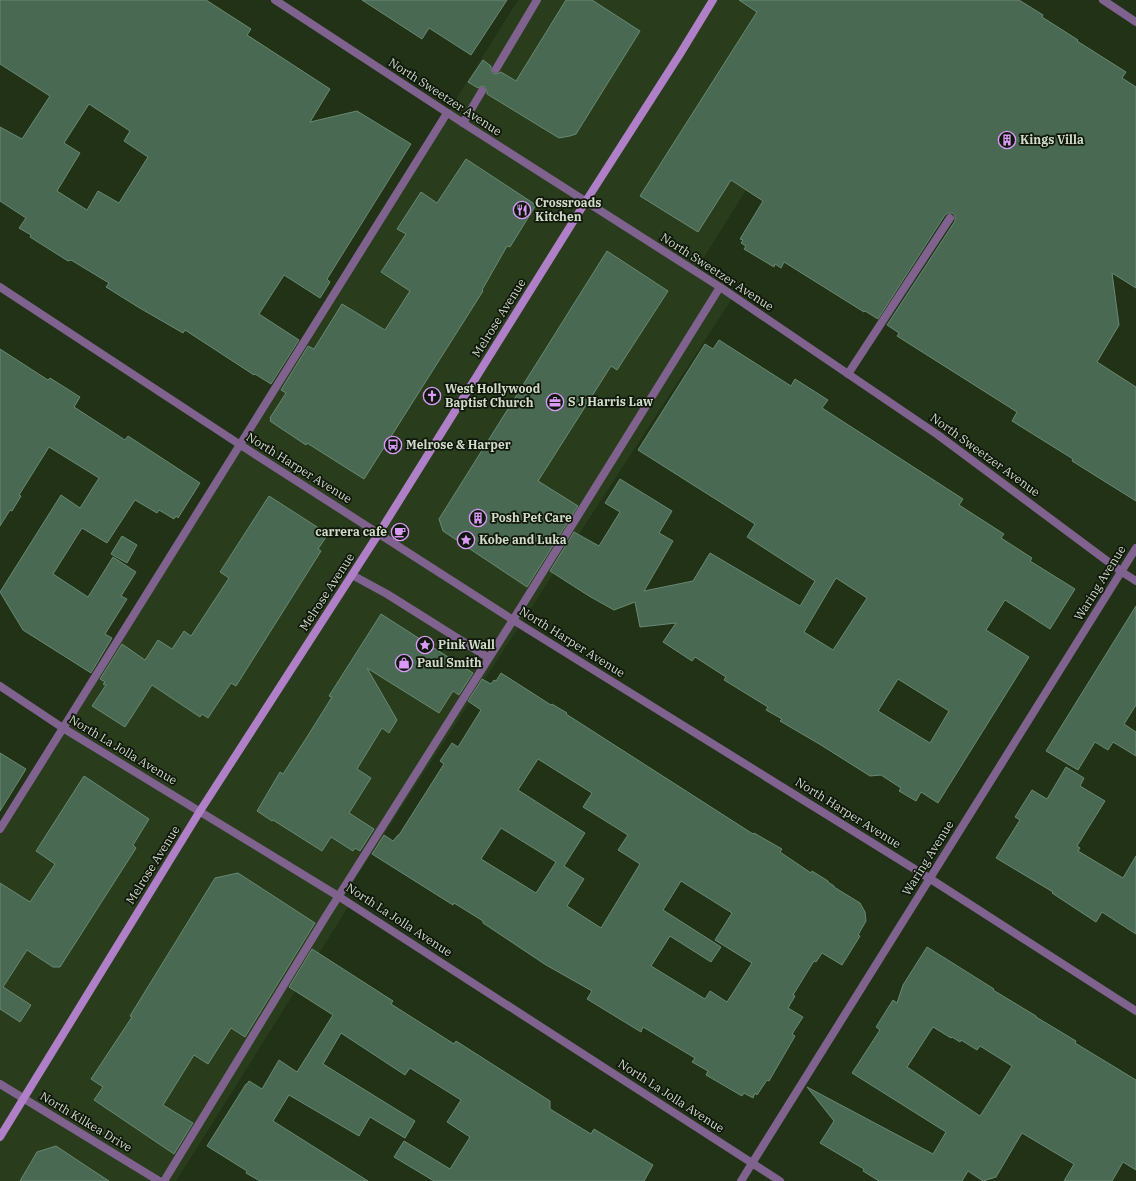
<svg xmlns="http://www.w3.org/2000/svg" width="1136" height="1181" font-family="'IBM Plex Serif',serif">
  <rect width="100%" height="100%" fill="#213217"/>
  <path fill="#293d1d" d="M518 0H865L696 270 735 294 342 899 350 904 176 1181H0V829Z"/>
  <path fill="#496953" stroke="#688972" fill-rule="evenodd" d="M0 0H206L251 29 247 35 330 89 310 122 357 111 411 144 327 279 330 282 320 298 284 275 259 314 299 340 271 384 255 374 254 375 185 330 183 333 138 307 106 287 109 283 71 260 68 261 30 237 31 235 19 228 26 218 0 201V127L22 139 50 96 0 64ZM89 104 130 131 124 141 148 157 119 203 98 191 87 210 57 191 80 153 64 143Z
    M362 0H507L471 55 429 28 422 39Z
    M566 0H592L640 31 576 134 570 136 559 138 487 94V91L485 87 482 86 478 88 468 82 483 60 491 66V69L493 73 496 74 501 72 516 81Z
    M739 0H1019L1043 15 1042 17 1078 40 1077 41 1126 72 1122 78 1136 87V288L1112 273 1119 325 1097 362 1136 387V501L1072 461 1073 459 1012 421 1017 412 897 336 899 333 887 325 955 221V216L953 213H948L945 215 878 319 865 311 864 312 784 262 781 268 775 264 774 267 744 249 746 246 741 243 743 240 740 239 763 201 731 180 698 232 640 196 757 12Z
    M466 159 536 205 510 247 507 246 482 290 483 291 364 479 307 443 306 445 270 421 271 419 270 418 286 393 281 390 308 346 314 349 342 304 385 330 410 291 381 272 406 234 397 229 421 192 437 203Z
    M607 251 668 291 617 370 611 366 538 481 578 506 527 587 443 531 439 519Z
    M719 340 791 386 795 379 828 400 822 408 963 499 959 505 1004 534 1001 538 1032 558 1030 561 1075 589 1050 629 1005 600 986 630 1029 657 938 803 921 792 916 801 899 791 901 788 881 775 870 776 821 745 780 721 782 719 766 710 768 707 724 680 726 677 695 657 692 661 663 642 676 623 640 627 635 602 614 610 589 596 550 571 574 532 599 546 620 512 605 503 620 479 672 511 659 533 673 541 644 591 693 581 710 553 800 606 815 581 747 537 755 524 638 450 705 344 713 349ZM836 578 867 598 833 650 804 632ZM898 679 949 711 930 743 878 711Z
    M0 349 48 380 50 378 80 397 74 407 125 440 128 436 200 483 178 518 176 516 174 519 159 510 157 513 135 500 107 543 82 528 53 574 88 597 113 557 136 572 121 596 127 599 105 634 112 638 91 673 23 630 0 592 61 495 80 508 99 478 49 447 19 495 21 496 12 511 10 510 0 526Z
    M269 496 328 534 318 549 321 551 236 686 231 683 208 718 202 714 200 717 152 685 125 727 92 706 106 685 103 684 105 682 100 679 122 644 145 660 158 640 172 649 184 631 191 636 229 578 220 572Z
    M122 536 137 545 127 563 111 554Z
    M1136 606V705L1124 724 1136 732V756L1113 742 1108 750 1095 742 1078 770 1046 751Z
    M381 614 473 673 459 695 453 691 439 713 367 668 397 720 389 733 382 728 357 769 371 778 349 813 374 829 360 851 355 848 353 851 331 837 322 851 273 820 272 821 257 811 280 772 283 774 307 737 332 697 329 696Z
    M501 673 551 705 552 704 567 713 566 714 753 834 754 833 782 849 780 852 811 873 812 871 828 881V882L834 886V887L860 903 865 912 866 921 858 935 860 936 842 965 822 953 816 962 814 961 793 995 795 996 788 1008 803 1017 792 1034 795 1036 769 1081 767 1080 757 1095 755 1093 753 1098 744 1093 742 1096 706 1075 708 1071 692 1062 695 1058 643 1027 641 1032 587 999 592 991 546 965 483 923V921L454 903 453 905 372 854 384 835 393 841 398 835H399L444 764 440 761 452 743 458 747 481 710 468 701 482 679 491 684 494 680 496 681ZM538 759 592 793 583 807 628 835 618 850 640 864 601 928 567 906 584 879 564 866 585 833 518 790ZM501 828 556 862 536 893 481 859ZM681 881 732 913 715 940 752 963 727 1002 710 991 705 999 651 966 670 936 711 962 721 947 663 910Z
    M0 753 26 769 0 811Z
    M1066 767 1084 778 1080 786 1105 801 1077 846 1080 848 1078 851 1123 878 1136 856V934L1102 912 1096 922 1052 893 1053 892 996 858 1020 820 1015 817 1032 790 1047 799Z
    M84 776 149 819 133 845 136 848 60 967H53L27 950 3 987 31 1005 20 1022 0 1009V883L30 902 55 864 36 851Z
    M238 873 315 923 245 1037 231 1028 208 1064 194 1055 163 1105 193 1123 174 1154 94 1100 103 1087 91 1079 132 1017 130 1016 215 878Z
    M927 947 959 967 994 989 993 990 1036 1016V1017L1076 1041 1075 1043 1136 1080V1170L1123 1162 1112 1181H1064L1074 1164 1022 1133 996 1177 983 1181 968 1171 962 1181H879L863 1171 864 1169 820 1143 834 1121 807 1087 933 1154 946 1132 852 1073 880 1030 876 1027 893 1000 897 1003 903 985ZM933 1027 951 1038 952 1037 960 1042 961 1040 977 1050 980 1046 1012 1066 980 1116 907 1067Z
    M312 949 393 1001 391 1004 454 1044 456 1041 550 1101V1109L591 1134 594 1129 653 1165 644 1181H434L394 1157 404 1141 450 1169 470 1137 447 1122 461 1100 410 1068 405 1075 341 1033 323 1064 415 1121 405 1138 370 1117 359 1136 289 1095 273 1121 368 1181H260L246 1173 247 1171 207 1146 246 1084H247L249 1081 262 1089 279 1060 297 1072 333 1015 289 987Z
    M56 1146 83 1164 109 1181H20L37 1152Z"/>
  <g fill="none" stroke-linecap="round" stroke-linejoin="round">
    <path stroke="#80628f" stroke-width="8" d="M496 69 537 0
      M463 123 482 91
      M848 374 950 218
      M352 575 387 594 489 658
      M0 829 447 113
      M164 1181 326 916 513 620 720 287"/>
    <path stroke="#80628f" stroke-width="8" d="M275 0 463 123 720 287 938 435 1122 572 1136 581
      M1103 0 1136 22
      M0 287 239 444 513 620 929 878 1136 1011
      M0 686 63 728 338 896 780 1181
      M0 1084 159 1181
      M741 1181 1136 548"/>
    <path stroke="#af7fc7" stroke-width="8" d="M0 1137 200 811 379 533 586 201 680 54 713 0"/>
  </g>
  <defs>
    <symbol id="building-ring" viewBox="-11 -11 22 22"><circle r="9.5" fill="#10170b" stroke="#d99af7" stroke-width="1.5"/><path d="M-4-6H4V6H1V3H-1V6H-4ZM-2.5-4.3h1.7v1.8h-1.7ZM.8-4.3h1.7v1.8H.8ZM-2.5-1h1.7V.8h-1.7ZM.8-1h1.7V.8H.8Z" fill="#d99af7"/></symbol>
    <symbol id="restaurant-ring" viewBox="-11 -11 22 22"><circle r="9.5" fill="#10170b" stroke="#d99af7" stroke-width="1.5"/><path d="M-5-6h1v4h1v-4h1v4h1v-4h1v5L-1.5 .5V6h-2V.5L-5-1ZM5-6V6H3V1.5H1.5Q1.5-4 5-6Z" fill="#d99af7"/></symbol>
    <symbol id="church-ring" viewBox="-11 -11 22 22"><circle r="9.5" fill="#10170b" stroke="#d99af7" stroke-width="1.5"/><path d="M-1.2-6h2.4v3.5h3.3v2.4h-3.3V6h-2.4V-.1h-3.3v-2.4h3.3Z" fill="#d99af7"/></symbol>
    <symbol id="office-ring" viewBox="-11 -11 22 22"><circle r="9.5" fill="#10170b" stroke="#d99af7" stroke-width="1.5"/><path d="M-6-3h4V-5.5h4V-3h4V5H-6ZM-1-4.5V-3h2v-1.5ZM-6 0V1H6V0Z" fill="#d99af7"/></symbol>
    <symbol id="bus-ring" viewBox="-11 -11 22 22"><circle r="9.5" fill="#10170b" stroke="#d99af7" stroke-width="1.5"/><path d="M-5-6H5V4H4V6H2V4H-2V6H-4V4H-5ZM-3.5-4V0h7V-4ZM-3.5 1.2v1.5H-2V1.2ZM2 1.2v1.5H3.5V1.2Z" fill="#d99af7"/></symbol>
    <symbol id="cafe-ring" viewBox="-11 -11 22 22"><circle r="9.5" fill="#10170b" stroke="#d99af7" stroke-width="1.5"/><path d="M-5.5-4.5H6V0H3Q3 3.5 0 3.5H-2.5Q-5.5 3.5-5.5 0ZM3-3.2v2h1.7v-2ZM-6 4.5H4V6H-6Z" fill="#d99af7"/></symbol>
    <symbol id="sight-ring" viewBox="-11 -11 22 22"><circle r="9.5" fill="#10170b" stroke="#d99af7" stroke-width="1.5"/><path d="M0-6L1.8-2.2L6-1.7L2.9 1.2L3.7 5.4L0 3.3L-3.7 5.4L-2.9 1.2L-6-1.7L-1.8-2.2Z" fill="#d99af7"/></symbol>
    <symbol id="shop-ring" viewBox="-11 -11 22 22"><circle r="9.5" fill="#10170b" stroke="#d99af7" stroke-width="1.5"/><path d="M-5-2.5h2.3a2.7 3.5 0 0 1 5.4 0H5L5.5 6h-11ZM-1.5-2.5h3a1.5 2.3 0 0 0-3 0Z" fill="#d99af7"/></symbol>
  </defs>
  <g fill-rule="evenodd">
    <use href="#building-ring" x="997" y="130" width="20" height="20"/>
    <use href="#restaurant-ring" x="512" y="200" width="20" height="20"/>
    <use href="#church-ring" x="422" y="386" width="20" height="20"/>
    <use href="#office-ring" x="545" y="392" width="20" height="20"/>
    <use href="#bus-ring" x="383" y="435" width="20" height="20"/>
    <use href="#building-ring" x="468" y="508" width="20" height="20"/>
    <use href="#cafe-ring" x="390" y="522" width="20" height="20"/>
    <use href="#sight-ring" x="456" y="530" width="20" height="20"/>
    <use href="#sight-ring" x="415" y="635" width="20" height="20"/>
    <use href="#shop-ring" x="394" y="653" width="20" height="20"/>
  </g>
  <g text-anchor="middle" stroke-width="3.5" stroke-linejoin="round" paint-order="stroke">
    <g font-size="12" fill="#d1dccb" stroke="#10170b">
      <text transform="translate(445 97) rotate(33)" y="4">North Sweetzer Avenue</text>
      <text transform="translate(717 272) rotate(33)" y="4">North Sweetzer Avenue</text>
      <text transform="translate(499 318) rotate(-58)" y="4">Melrose Avenue</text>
      <text transform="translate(985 455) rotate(36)" y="4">North Sweetzer Avenue</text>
      <text transform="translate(299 468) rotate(32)" y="4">North Harper Avenue</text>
      <text transform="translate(1100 583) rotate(-58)" y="4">Waring Avenue</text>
      <text transform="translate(327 592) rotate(-57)" y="4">Melrose Avenue</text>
      <text transform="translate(572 642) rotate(32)" y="4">North Harper Avenue</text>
      <text transform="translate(123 750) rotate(31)" y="4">North La Jolla Avenue</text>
      <text transform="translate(848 813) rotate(32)" y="4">North Harper Avenue</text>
      <text transform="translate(928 858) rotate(-58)" y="4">Waring Avenue</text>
      <text transform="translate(153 865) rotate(-58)" y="4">Melrose Avenue</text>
      <text transform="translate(399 920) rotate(33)" y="4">North La Jolla Avenue</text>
      <text transform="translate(671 1096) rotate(33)" y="4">North La Jolla Avenue</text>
      <text transform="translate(86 1122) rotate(31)" y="4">North Kilkea Drive</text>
    </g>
    <g font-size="12" font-weight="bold" fill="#d1dccb" stroke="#10170b" text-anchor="start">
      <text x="1020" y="144">Kings Villa</text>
      <text x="535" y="207">Crossroads<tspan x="535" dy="14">Kitchen</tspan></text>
      <text x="445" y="393">West Hollywood<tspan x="445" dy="14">Baptist Church</tspan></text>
      <text x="568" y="406">S J Harris Law</text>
      <text x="406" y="449">Melrose &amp; Harper</text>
      <text x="491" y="522">Posh Pet Care</text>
      <text x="387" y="536" text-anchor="end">carrera cafe</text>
      <text x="479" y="544">Kobe and Luka</text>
      <text x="438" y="649">Pink Wall</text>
      <text x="417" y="667">Paul Smith</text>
    </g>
  </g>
</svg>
